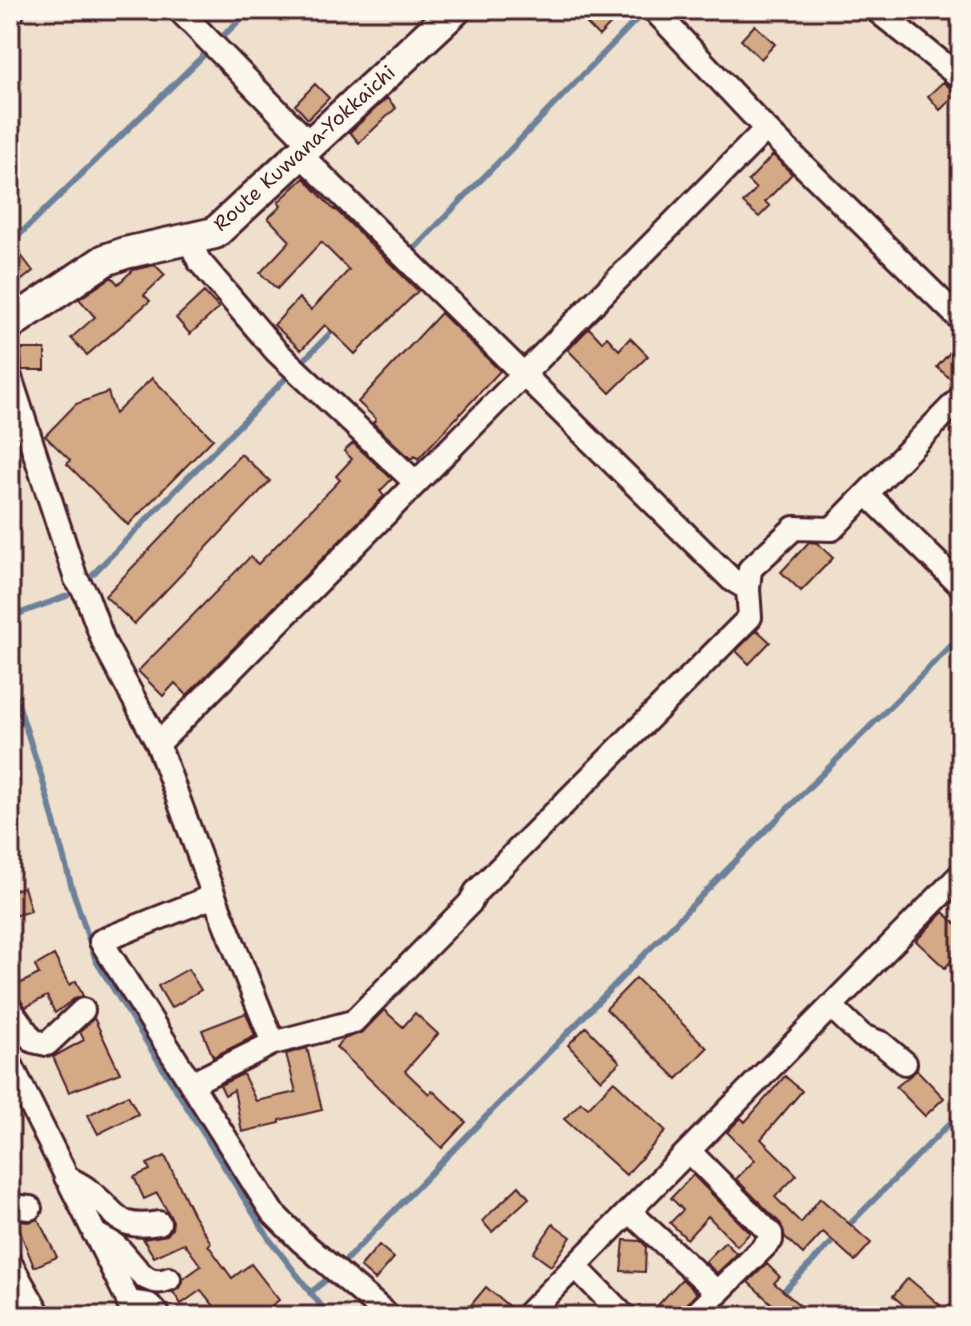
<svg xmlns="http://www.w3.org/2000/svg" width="971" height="1326" font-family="'Shantell Sans',sans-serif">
  <rect width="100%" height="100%" fill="#efe0cd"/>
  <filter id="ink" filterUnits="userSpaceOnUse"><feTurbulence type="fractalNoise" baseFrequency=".0125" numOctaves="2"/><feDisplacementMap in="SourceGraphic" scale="16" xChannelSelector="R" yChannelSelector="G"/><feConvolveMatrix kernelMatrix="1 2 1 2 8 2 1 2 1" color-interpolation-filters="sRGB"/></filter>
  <g filter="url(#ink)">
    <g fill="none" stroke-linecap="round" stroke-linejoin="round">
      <path stroke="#6c8199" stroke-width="6" d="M221 38 250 10
        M10 244 207 52
        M413 250 638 18
        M306 358 337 326
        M93 574 285 379
        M10 617 67 596
        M10 679 42 778 72 888 96 961 270 1240 329 1316
        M846 1228 961 1112
        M344 1262 757 839 961 636
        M310 1293 331 1276
        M759 1316 838 1236"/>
    </g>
    <path fill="#d3aa85" stroke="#4a1f2b" stroke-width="2" d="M592 10H624L599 36 583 20Z
      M755 25 775 44 761 59 741 40Z
      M943 82 957 94 940 110 928 96Z
      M315 84 329 98 308 119 295 105Z
      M387 98 396 108 359 143 350 132Z
      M773 155 792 174 765 202 770 206 759 217 743 203 756 189 748 181Z
      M304 178 334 210 335 209 418 291 355 354 325 325 301 350 274 325 299 298 311 310 349 270 321 242 277 289 260 273 290 241 268 218 281 206 278 202Z
      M10 241 33 271 10 290Z
      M155 265 165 275 144 295 150 301 87 355 71 338 95 317 79 299 112 277 118 284 133 270Z
      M204 292 219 308 190 334 176 318Z
      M441 313 500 371 418 459 415 456 411 459 373 423 376 419 358 402Z
      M589 328 602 342 607 337 619 350 630 338 648 356 610 393 568 350Z
      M961 340V383L956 384 937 367Z
      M21 349H45V370H22Z
      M152 378 213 439 128 525 67 464 70 460 45 436 76 404 108 392 115 414Z
      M353 443 392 479 380 491 384 496 187 695 175 683 163 696 138 671 250 557 258 564 340 480 336 476 352 459 344 451Z
      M241 454 270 481 134 624 105 596Z
      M809 542 817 543 833 558 801 591 781 572Z
      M757 630 770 642 749 664 736 651Z
      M24 887 31 911 10 917V891Z
      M943 912 961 928V950L945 968 916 941Z
      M54 955 69 985 76 981 83 996 74 999 55 1013 47 996 26 1007 11 988 39 974 35 966Z
      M188 969 201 990 171 1008 158 986Z
      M636 978 707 1048 677 1079 606 1009Z
      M384 1010 403 1027 415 1013 438 1034 405 1071 429 1094 432 1090 466 1122 442 1148 336 1047 344 1039 363 1032Z
      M246 1013 255 1036 213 1057 202 1030Z
      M94 1018 120 1073 69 1092 53 1057 84 1040 80 1032Z
      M586 1027 620 1062 601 1080 568 1045Z
      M307 1048 322 1110 280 1120V1123L242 1132 234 1090 225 1095 220 1085 243 1074 256 1101 296 1092 286 1054Z
      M917 1070 944 1098 925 1116 896 1087Z
      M785 1076 802 1091 761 1139 797 1175 775 1197 801 1223 820 1198 871 1243 855 1261 823 1232 803 1254 785 1237 781 1224 736 1179 755 1160 727 1132 741 1118 745 1122Z
      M614 1081 666 1131 626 1175 564 1119 581 1102 588 1108Z
      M128 1095 138 1114 98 1134 88 1115Z
      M165 1156 193 1214 211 1243 208 1245 232 1278 251 1264 279 1300 258 1316H222L201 1290 181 1304 173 1292 179 1288 183 1279 201 1266 184 1243 154 1257 143 1239 167 1235 172 1229 173 1221 157 1193 144 1199 134 1177 150 1170 147 1164Z
      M693 1175 750 1233 737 1246 708 1216 687 1239 670 1223 683 1210 671 1198Z
      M519 1186 529 1198 492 1232 482 1221Z
      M38 1219 57 1257 34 1267 16 1221 29 1222Z
      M553 1224 571 1237 551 1266 533 1253Z
      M624 1240 641 1241 646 1246 645 1272 621 1271Z
      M725 1242 737 1254 717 1273 705 1262Z
      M379 1245 394 1258 375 1280 360 1267Z
      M767 1264 780 1277 774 1283 812 1316H785L748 1282Z
      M908 1278 940 1305 930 1316H916L893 1296Z
      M682 1279 697 1293 684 1307 680 1316H648Z
      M486 1287 513 1310 512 1316H484L471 1305Z"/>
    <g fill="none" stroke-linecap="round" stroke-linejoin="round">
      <defs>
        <path id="minor" d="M179 10 311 145
          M654 10 766 129 961 320
          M876 10 961 78
          M10 13 13 10
          M188 237 199 261 276 351 415 482
          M10 377 76 579 86 594 104 643 158 744 214 896 273 1043 353 1022 470 903 476 892 750 617 748 589 731 579 301 155
          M867 494 961 586
          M748 589 750 569 794 528 832 529 961 397
          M158 744 766 129
          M214 896 101 941 272 1212 301 1241 389 1316
          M831 1006 862 1036 881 1043 905 1063
          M10 1009 33 1041 47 1044 83 1010
          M10 1063 136 1316
          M191 1084 273 1043
          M689 1151 771 1234V1240L694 1316
          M66 1177C73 1181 82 1185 88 1190 118 1212 115 1231 159 1223
          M10 1206 30 1208
          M630 1212 718 1293
          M94 1233C101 1238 111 1241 117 1247 133 1261 144 1290 169 1279
          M10 1263 40 1316
          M575 1266 624 1316
          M128 1302 149 1305 159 1316
          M526 1316 961 874"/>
        <path id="major" d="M10 324 105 260 125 253 215 233 455 10"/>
      </defs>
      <use href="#minor" stroke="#4a1f2b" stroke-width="28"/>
      <use href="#major" stroke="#4a1f2b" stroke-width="36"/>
      <use href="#minor" stroke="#fbf7ec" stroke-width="22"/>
      <use href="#major" stroke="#fbf7ec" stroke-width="30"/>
    </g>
  </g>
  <g text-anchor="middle" stroke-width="6" stroke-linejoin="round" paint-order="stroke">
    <g font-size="20" fill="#4a1f2b" stroke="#fbf7ec">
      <text transform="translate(304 148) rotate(-42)" y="7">Route Kuwana-Yokkaichi</text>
    </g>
  </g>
  <rect width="971" height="1326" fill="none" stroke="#fbf7ec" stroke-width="40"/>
  <rect x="20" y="20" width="931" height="1286" fill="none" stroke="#4a1f2b" stroke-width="3" filter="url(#ink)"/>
</svg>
